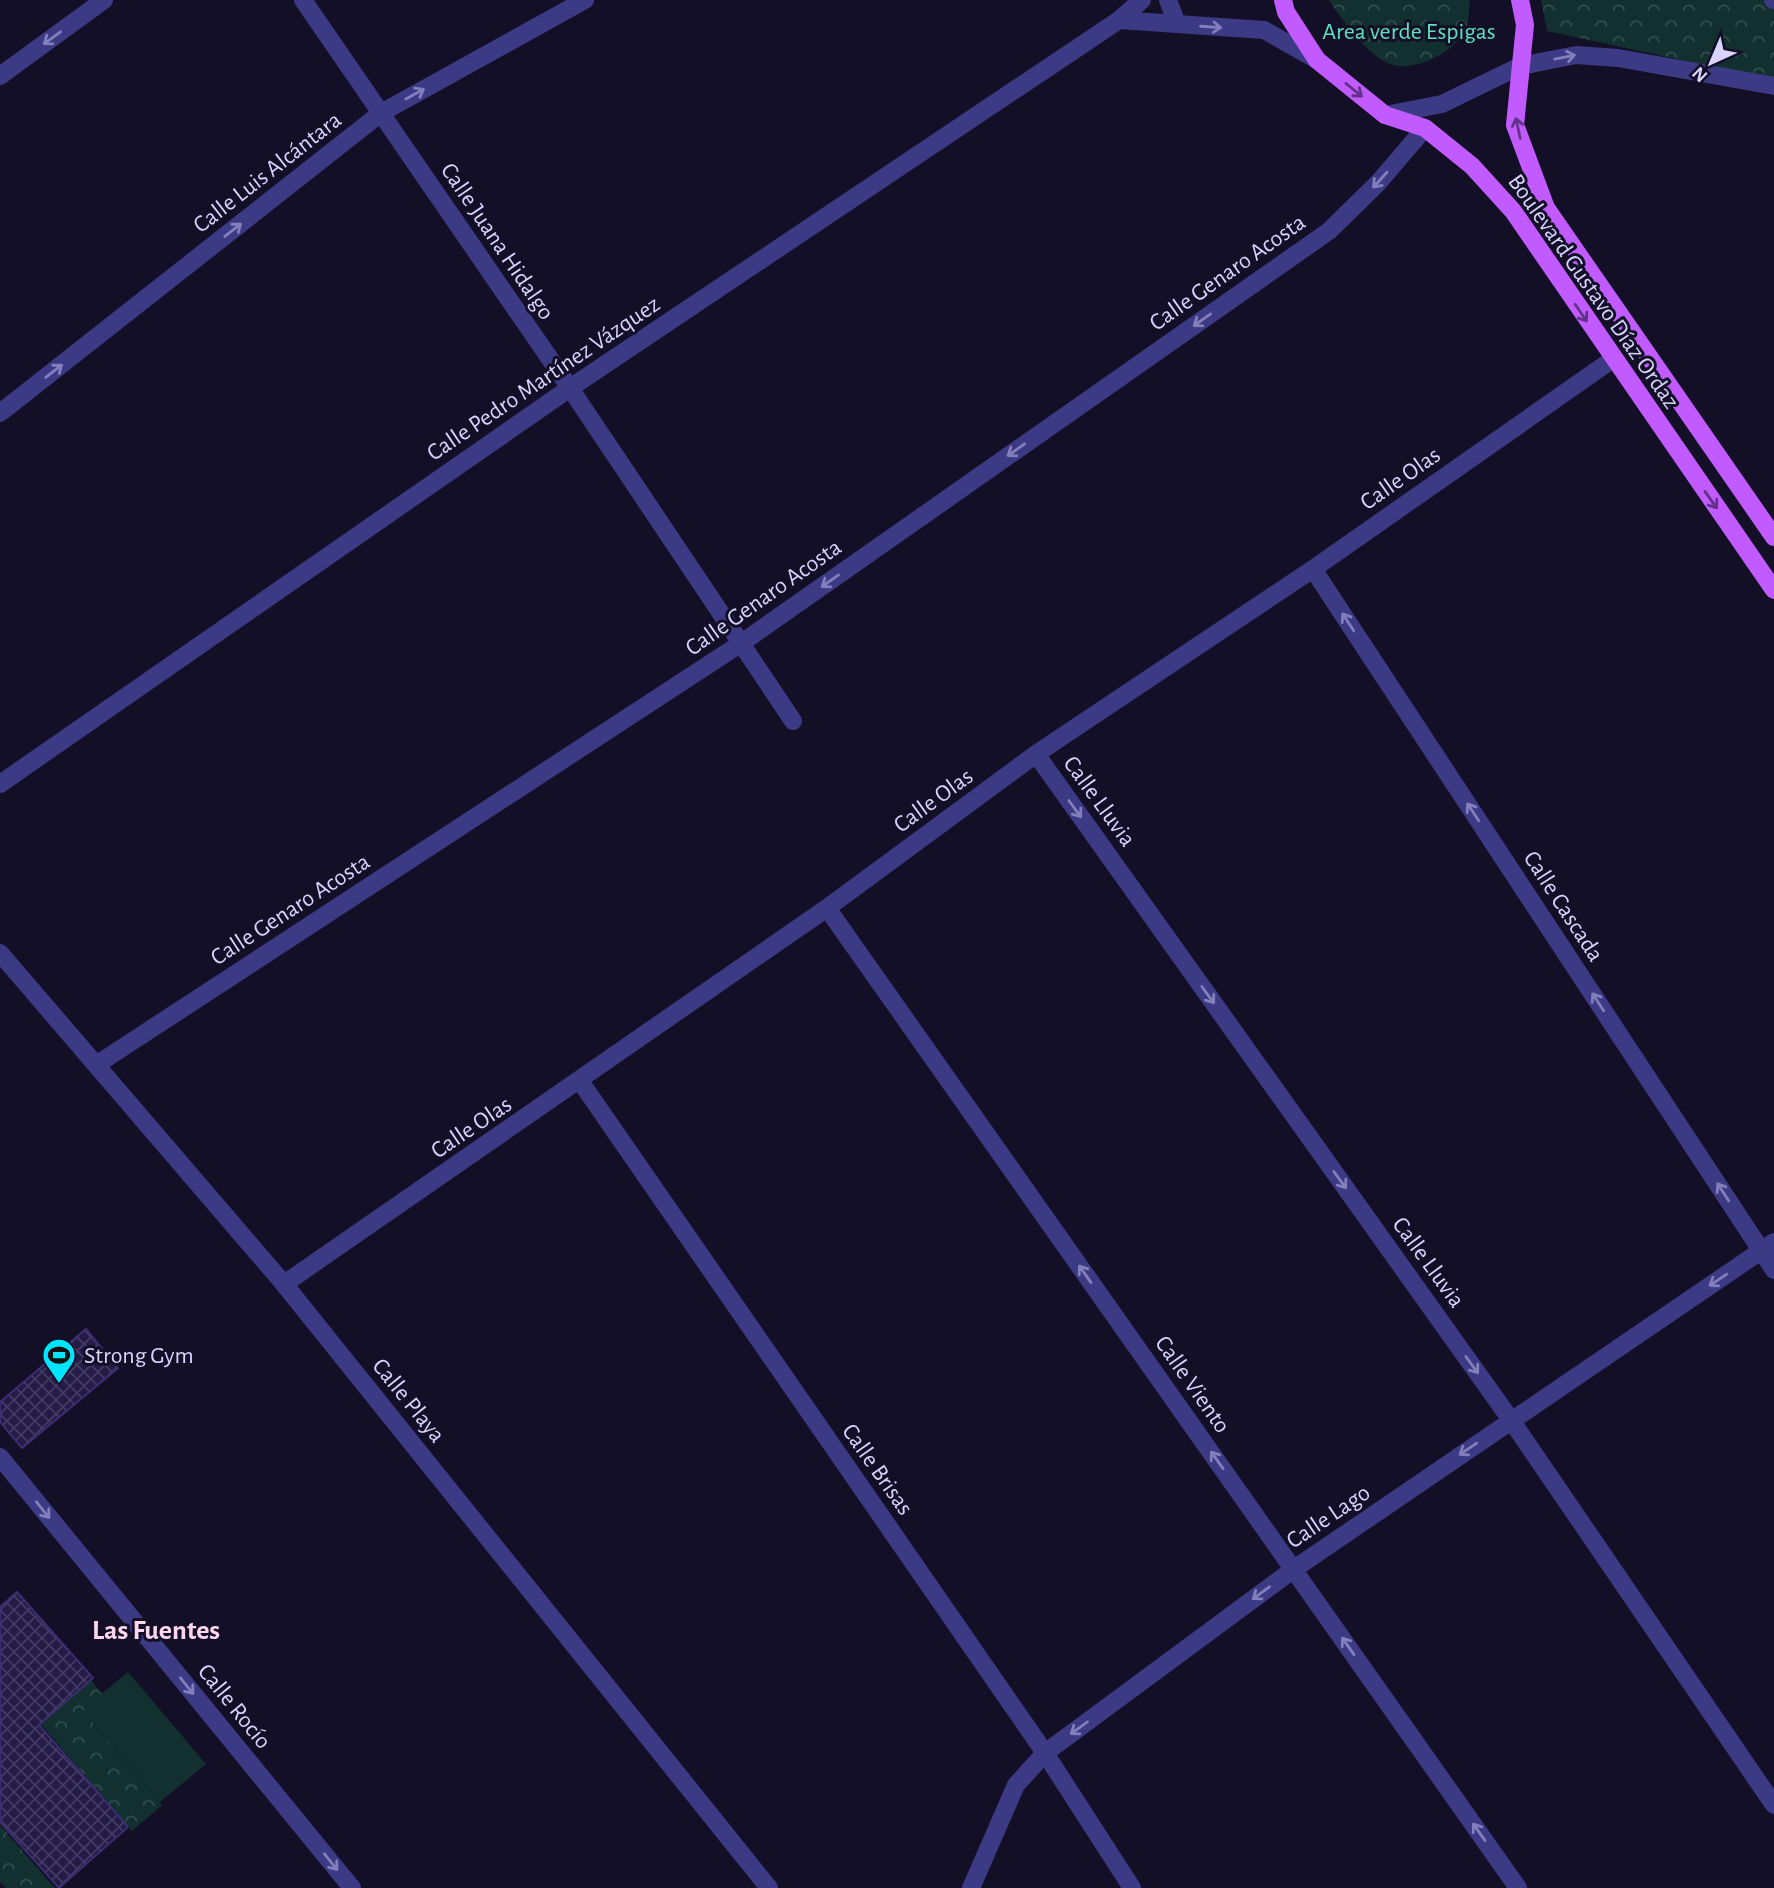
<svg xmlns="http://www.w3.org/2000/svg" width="1774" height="1888" font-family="'Alegreya Sans',sans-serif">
  <defs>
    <pattern id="forest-crowns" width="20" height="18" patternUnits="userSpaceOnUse" patternTransform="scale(1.75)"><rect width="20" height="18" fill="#12302f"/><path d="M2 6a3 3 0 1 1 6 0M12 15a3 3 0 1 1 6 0" fill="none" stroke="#344d4e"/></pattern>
    <pattern id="building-cross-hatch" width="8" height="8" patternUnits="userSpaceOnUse" patternTransform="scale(1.75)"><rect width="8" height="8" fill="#241b47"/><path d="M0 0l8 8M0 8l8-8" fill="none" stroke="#433b63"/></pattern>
  </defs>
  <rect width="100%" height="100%" fill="#130f26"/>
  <path fill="#12302f" d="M128 1672 206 1764 160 1802 82 1710Z"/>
  <path fill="url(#forest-crowns)" d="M1329 0H1470C1469 8 1469 19 1467 27 1457 51 1418 71 1393 65 1370 59 1341 19 1329 0Z
    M1541 0H1774V80L1547 31Z
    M91 1680 102 1694 83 1711 162 1805 132 1831 40 1723Z
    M0 1825 55 1888H6L0 1882Z"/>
  <path fill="url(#building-cross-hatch)" stroke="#3b2d73" stroke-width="2" d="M86 1329 118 1368 22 1448 0 1422V1402Z
    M17 1592 93 1678 39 1725 128 1827 59 1888 0 1822V1607Z"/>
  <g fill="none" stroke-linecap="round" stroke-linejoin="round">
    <path stroke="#3d3a85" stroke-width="18" d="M303 0 570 388 793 721
      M1168 0 1177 24
      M1773 0H1774
      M1119 20 1264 30 1317 60
      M0 76 104 0
      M1385 115 1442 104 1520 66 1576 55 1618 58 1774 86
      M0 413 381 113 585 0
      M1313 569 1774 1270
      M1036 754 1511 1420 1774 1805
      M0 784 570 388 1119 20 1142 0
      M827 908 1518 1888
      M0 953 284 1284 769 1888
      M96 1065 740 644 1329 231 1378 183 1425 128
      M580 1081 1045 1753 1132 1888
      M284 1284 827 908 1036 754 1313 569 1613 359
      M0 1457 352 1888
      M971 1888 1016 1785 1045 1753 1294 1569 1774 1242"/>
    <path stroke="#c25bff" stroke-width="18" d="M1283 0 1286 12 1317 60 1385 115 1425 128 1472 166 1513 211 1774 590
      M1520 0 1525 25 1515 125 1546 208 1774 537"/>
  </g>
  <defs><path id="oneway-shaft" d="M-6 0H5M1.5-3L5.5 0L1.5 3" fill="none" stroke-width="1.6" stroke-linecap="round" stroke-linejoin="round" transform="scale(1.75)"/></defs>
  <g stroke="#837fbc">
    <use href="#oneway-shaft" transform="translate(1211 27) rotate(4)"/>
    <use href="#oneway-shaft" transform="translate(52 38) rotate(144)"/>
    <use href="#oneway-shaft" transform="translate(1565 57) rotate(-11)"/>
    <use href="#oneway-shaft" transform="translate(415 94) rotate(-29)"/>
    <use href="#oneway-shaft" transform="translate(1380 180) rotate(132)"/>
    <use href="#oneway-shaft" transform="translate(233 230) rotate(-38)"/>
    <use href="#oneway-shaft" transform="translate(1202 320) rotate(145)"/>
    <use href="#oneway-shaft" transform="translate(54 371) rotate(-38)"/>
    <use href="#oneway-shaft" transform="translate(1016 450) rotate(145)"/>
    <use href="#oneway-shaft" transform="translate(830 581) rotate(145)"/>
    <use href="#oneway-shaft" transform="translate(1348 622) rotate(-123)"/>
    <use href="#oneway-shaft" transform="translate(1075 809) rotate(54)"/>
    <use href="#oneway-shaft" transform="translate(1473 812) rotate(-123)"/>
    <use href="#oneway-shaft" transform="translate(1208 995) rotate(54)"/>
    <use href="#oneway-shaft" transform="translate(1598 1002) rotate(-123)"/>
    <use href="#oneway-shaft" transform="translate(1340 1180) rotate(54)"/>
    <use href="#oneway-shaft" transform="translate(1723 1192) rotate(-123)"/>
    <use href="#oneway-shaft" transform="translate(1085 1274) rotate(-125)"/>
    <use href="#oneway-shaft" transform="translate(1718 1280) rotate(146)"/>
    <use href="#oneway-shaft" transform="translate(1472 1365) rotate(54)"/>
    <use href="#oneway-shaft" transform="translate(1468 1449) rotate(146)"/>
    <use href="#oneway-shaft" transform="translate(1217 1460) rotate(-125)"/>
    <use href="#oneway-shaft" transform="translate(43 1510) rotate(51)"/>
    <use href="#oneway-shaft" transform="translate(1261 1593) rotate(144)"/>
    <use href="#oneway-shaft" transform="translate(1348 1646) rotate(-125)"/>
    <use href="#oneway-shaft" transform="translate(187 1686) rotate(51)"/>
    <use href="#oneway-shaft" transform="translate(1079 1728) rotate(144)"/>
    <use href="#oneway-shaft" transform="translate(1479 1832) rotate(-125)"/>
    <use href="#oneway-shaft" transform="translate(331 1862) rotate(51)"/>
  </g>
  <g stroke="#623188">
    <use href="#oneway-shaft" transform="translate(1354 90) rotate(39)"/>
    <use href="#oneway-shaft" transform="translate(1518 128) rotate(-102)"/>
    <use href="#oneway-shaft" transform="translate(1581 313) rotate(56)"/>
    <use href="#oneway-shaft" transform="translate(1711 500) rotate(55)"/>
  </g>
  <defs>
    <symbol id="stadium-pin" viewBox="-11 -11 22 30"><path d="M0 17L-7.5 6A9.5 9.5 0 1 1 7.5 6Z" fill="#00e5ff" stroke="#130f26"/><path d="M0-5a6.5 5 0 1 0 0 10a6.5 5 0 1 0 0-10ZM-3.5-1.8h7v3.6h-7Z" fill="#111"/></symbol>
  </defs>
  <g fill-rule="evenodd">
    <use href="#stadium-pin" x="40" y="1336" width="38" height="52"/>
  </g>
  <g text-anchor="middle" stroke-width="6" stroke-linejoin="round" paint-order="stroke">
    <g font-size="24" fill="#5fe0c0" stroke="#130f26">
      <text x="1409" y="39">Area verde Espigas</text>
    </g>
    <g font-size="24" fill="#d9d4ff" stroke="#130f26">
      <text transform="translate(267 172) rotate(-38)" y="8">Calle Luis Alcántara</text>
      <text transform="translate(498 241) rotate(56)" y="8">Calle Juana Hidalgo</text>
      <text transform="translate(1227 272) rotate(-35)" y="8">Calle Genaro Acosta</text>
      <text transform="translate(1594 291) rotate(55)" y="8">Boulevard Gustavo Díaz Ordaz</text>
      <text transform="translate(543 378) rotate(-34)" y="8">Calle Pedro Martínez Vázquez</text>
      <text transform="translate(1400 478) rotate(-35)" y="8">Calle Olas</text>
      <text transform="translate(763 597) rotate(-35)" y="8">Calle Genaro Acosta</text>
      <text transform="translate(933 800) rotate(-36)" y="8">Calle Olas</text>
      <text transform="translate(1100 801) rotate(54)" y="8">Calle Lluvia</text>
      <text transform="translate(1564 906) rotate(57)" y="8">Calle Cascada</text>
      <text transform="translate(290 909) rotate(-33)" y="8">Calle Genaro Acosta</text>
      <text transform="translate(471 1127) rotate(-34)" y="8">Calle Olas</text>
      <text transform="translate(1429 1262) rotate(54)" y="8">Calle Lluvia</text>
      <text transform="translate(1193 1384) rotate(55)" y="8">Calle Viento</text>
      <text transform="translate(409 1400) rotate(51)" y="8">Calle Playa</text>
      <text transform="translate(878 1469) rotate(55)" y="8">Calle Brisas</text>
      <text transform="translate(1328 1516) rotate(-34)" y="8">Calle Lago</text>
      <text transform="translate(235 1706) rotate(51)" y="8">Calle Rocío</text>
    </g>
    <g font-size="24" fill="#d9d4ff" stroke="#130f26" text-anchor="start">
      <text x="84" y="1363">Strong Gym</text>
    </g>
    <g font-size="28" font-weight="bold" fill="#ffd6f0" stroke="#130f26">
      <text x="156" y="1639">Las Fuentes</text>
    </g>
  </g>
  <g transform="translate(1711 63) rotate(224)" stroke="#130f26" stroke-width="5" paint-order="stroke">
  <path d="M0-5L12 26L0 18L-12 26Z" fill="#d9d4ff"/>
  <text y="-10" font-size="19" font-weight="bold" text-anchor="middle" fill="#d9d4ff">N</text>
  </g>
</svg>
